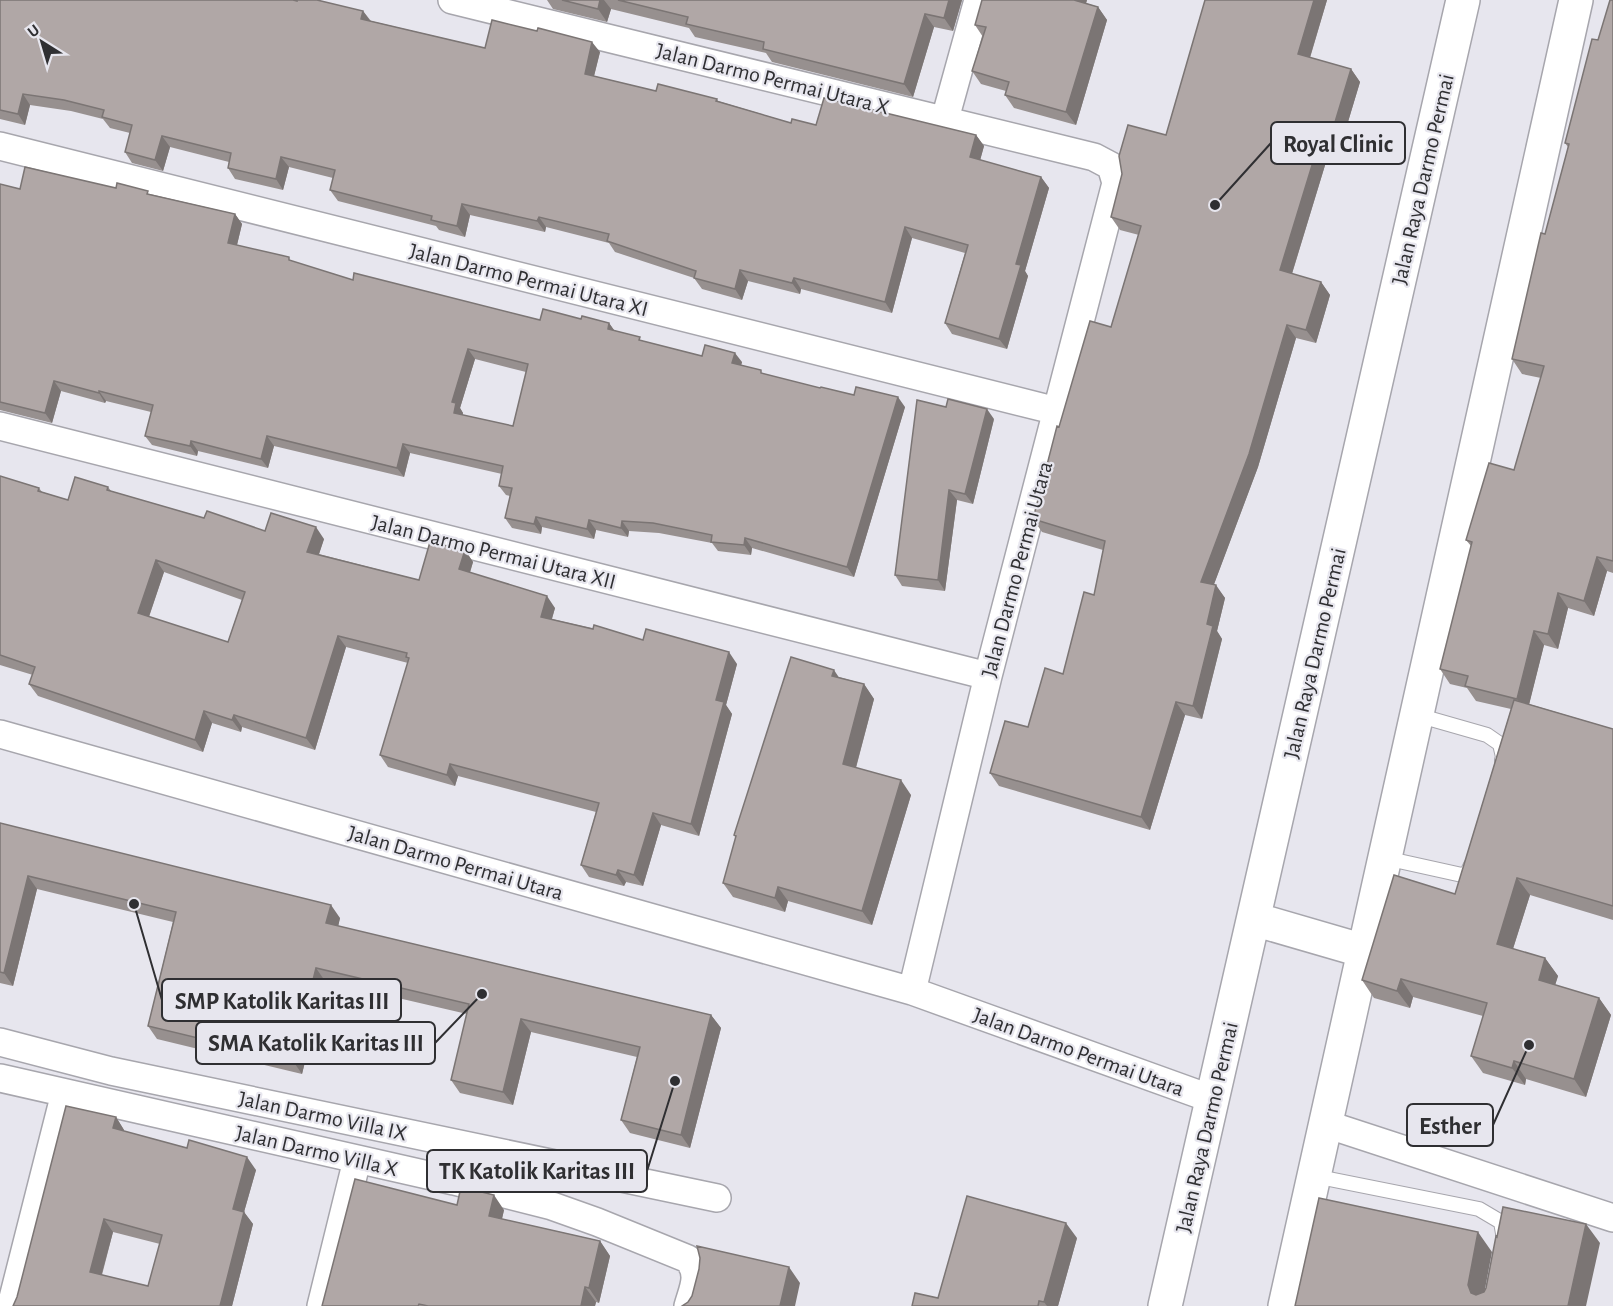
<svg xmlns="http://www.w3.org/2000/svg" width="1613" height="1306" font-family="'Alegreya Sans',sans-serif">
  <rect width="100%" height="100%" fill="#e7e6ee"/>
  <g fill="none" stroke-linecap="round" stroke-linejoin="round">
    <defs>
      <path id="service" d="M1417 715 1487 735 1500 744 1503 757 1502 760
        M1385 858 1462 875 1467 873 1471 865
        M1314 1176 1479 1209 1501 1222 1504 1239"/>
      <path id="minor" d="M452 0 1094 157 1111 166 1116 183 988 676 912 991
        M945 119 978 0
        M0 146 1057 411
        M0 426 988 676
        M0 734 912 991 1212 1099
        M0 1042 111 1071 717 1198
        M0 1078 454 1181 552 1206 597 1222 688 1259C701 1275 693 1288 688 1306
        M1326 1122 1335 1127 1613 1218
        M11 1306 65 1093
        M321 1306 357 1160"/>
      <path id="tertiary" d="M1254 919 1364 951
        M1165 1306 1463 0
        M1285 1306 1576 0"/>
    </defs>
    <use href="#service" stroke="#a7a6ad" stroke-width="16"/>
    <use href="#minor" stroke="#a7a6ad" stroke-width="30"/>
    <use href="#tertiary" stroke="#a7a6ad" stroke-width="36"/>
    <use href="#service" stroke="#fff" stroke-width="14"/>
    <use href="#minor" stroke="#fff" stroke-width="27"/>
    <use href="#tertiary" stroke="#fff" stroke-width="33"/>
  </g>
  <path fill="#97908f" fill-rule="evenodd" d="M0 0 363 11 371 21 485 48 600 52 594 76 656 91 717 99 718 101 791 123 816 125 976 135 984 146 980 160 1041 177 1049 188 1025 271 1028 276 1007 349 952 334 945 323 965 253 912 238 892 313 801 289 800 294 748 281 742 300 702 289 694 278 615 252 609 243 546 227 545 232 470 215 465 237 439 230 436 226 338 201 330 190 333 178 289 167 283 190 235 179 228 168 229 162 170 147 163 171 132 163 125 152 130 133 110 128 103 119 71 111 30 105 25 125 0 119Z
    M547 0H962L953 31 934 27 913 97 772 62 766 53 695 37 689 28 611 9 607 22 553 9Z
    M1087 0 1086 3 1098 7 1107 20 1076 125 1014 108 1005 95 1006 91 981 84 972 71 983 37 975 25Z
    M1205 0H1327L1310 58 1351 69 1360 82 1335 165 1326 162 1292 274 1321 282 1330 295 1316 343 1296 338 1258 467 1214 584 1225 598 1217 631 1222 639 1202 719 1185 715 1150 830 999 786 990 773 1028 727 1063 674 1094 595 1103 550 1042 532 1033 519 1059 427 1111 327 1139 235 1120 230 1111 217 1166 135Z
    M1613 0V573L1607 571 1594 616 1568 608 1558 649 1544 645 1529 704 1613 729V920L1530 895 1513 949 1545 958 1558 976 1555 985 1599 998 1611 1015 1586 1097 1526 1079 1525 1085 1483 1073 1471 1056 1483 1016 1413 997 1410 1008 1374 998 1362 980 1455 894 1511 709 1476 701 1467 688 1450 684 1440 669 1471 546 1466 540 1514 470 1541 378 1522 374 1512 359 1568 147 1565 143 1598 40Z
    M0 184 20 189 116 188 150 194 235 214 242 224 237 245 353 280 540 320 581 319 609 323 614 330 643 341 702 356 742 362 741 365 764 374 820 388 905 407 854 577 752 548 751 555 718 551 712 543 659 533 629 531 628 537 596 530 594 539 542 527 541 534 512 528 505 518 510 496 506 495 499 486 502 474 410 453 404 477 274 446 268 468 198 451 197 456 152 445 145 436 151 412 106 401 105 403 61 391 52 423 0 410ZM475 359 526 372 513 426 462 415 463 413 460 408Z
    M994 419 973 504 957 500 945 591 902 586 895 575Z
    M0 476 39 488 42 492 68 500 108 487 111 491 204 518 265 531 324 539 319 554 419 580 465 550 473 562 470 573 555 608 552 619 643 640 737 664 726 705 732 714 699 836 661 825 643 886 626 882 624 886 589 877 581 865 596 812 458 776 455 786 388 767 380 755 408 663 346 647 315 750 242 727 241 732 212 723 203 752 38 696 29 684 33 675 0 665ZM164 572 242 600 228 642 149 617Z
    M839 677 864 684 874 699 856 768 911 795 872 925 788 901 785 912 733 897 723 883 736 838 734 835Z
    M0 823 340 918 338 926 711 1015 721 1028 690 1148 630 1133 621 1120 637 1057 531 1032 513 1105 460 1093 451 1080 467 1014 325 981 302 1074 157 1039 148 1026 173 922 37 889 13 986 0 983Z
    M116 1117 124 1130V1131L256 1170 244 1212 253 1224 232 1306H13ZM113 1232 160 1244 148 1286 102 1275Z
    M457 1205 504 1210 502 1219 600 1241 610 1256 599 1303 596 1302 595 1306H322Z
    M1077 1238 1058 1306H912L938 1298Z"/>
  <path fill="#7b7574" d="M600 0H604L611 9 607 22 598 9Z
    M949 0H962L953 31 944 18Z
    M1074 0H1087L1083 13Z
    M1314 0H1327L1307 67 1298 54Z
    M1098 7 1107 20 1076 125 1066 112Z
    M363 11 371 22 361 19Z
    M925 14 934 27 913 97 904 84Z
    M592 42 600 52 592 84 585 74Z
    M1351 69 1360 82 1335 165 1326 152Z
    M23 94 30 105 25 125 18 114Z
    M976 135 984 146 978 168 970 157Z
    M162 136 170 147 163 171 155 160Z
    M1317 149 1326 162 1289 283 1280 270Z
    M281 157 289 167 283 190 276 179Z
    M1041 177 1049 188 1025 271 1028 276 1007 349 999 339 1016 264Z
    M462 204 470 215 465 237 457 226Z
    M235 214 242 224 235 253 228 243Z
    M539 217 546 227 545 232 537 221Z
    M905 227 912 238 892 313 885 302Z
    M740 270 748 281 742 300 735 289Z
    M794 278 801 289 800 294 792 283Z
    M1321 282 1330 295 1316 343 1306 330Z
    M609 323 616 333 608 329Z
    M1287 325 1296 338 1258 467 1210 595 1201 582Z
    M468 349 475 359 460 408 463 413 461 422 454 413 452 402Z
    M735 353 742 362 739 373 732 363Z
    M54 381 61 391 52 423 45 413Z
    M99 391 106 401 105 403 99 393Z
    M898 397 905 407 854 577 847 567Z
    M987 409 994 419 973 504 965 494Z
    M267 436 274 446 268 468 261 459Z
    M191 441 198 451 197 456 190 446Z
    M403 444 410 453 404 477 397 468Z
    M949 490 957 500 945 591 938 580Z
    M536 517 542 527 541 534 534 524Z
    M589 520 596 530 594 539 587 529Z
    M622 521 629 531 628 537 621 528Z
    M316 527 324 539 316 563 307 552Z
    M745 538 752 548 751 555 744 545Z
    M465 550 473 562 467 581 459 569Z
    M1597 557 1607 571 1594 616 1584 601Z
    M156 560 164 572 146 625 138 613Z
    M1216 585 1225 598 1217 631 1222 639 1202 719 1193 706 1207 624Z
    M1558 593 1568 608 1558 649 1548 634Z
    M547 596 555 608 549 628 541 617Z
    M1534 631 1544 645 1527 713 1517 699Z
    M338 636 346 647 315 750 306 738Z
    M729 652 737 664 726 705 732 714 699 836 691 824 716 700Z
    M834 670 844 685 832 676Z
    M864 684 874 699 853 778 843 764Z
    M1176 702 1185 715 1150 830 1141 817Z
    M204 711 212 723 203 752 195 740Z
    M234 715 242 727 241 732 232 720Z
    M450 764 458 776 455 786 447 775Z
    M901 780 911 795 872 925 862 911Z
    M653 813 661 825 643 886 634 875Z
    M618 870 626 882 624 886 616 875Z
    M28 876 37 889 13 986 4 973Z
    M1517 878 1530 895 1509 961 1497 944Z
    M778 887 788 901 785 912 775 898Z
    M331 905 340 918 336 936 326 923Z
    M1545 958 1558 976 1551 998 1539 980Z
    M316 968 325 981 302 1074 293 1061Z
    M1401 979 1413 997 1410 1008 1397 991Z
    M1599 998 1611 1015 1586 1097 1574 1079Z
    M711 1015 721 1028 690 1148 681 1135Z
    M521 1019 531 1032 513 1105 503 1092Z
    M1514 1061 1526 1079 1525 1085 1512 1068Z
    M116 1117 124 1130 122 1141 113 1128Z
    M247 1157 256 1170 244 1212 253 1224 232 1306H220L233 1209Z
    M494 1195 504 1210 499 1231 489 1216Z
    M104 1219 113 1232 99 1284 90 1272Z
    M1066 1223 1077 1238 1058 1306H1047L1044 1302Z
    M1586 1224 1600 1243 1586 1306H1568Z
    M1478 1232 1492 1252 1482 1305 1471 1293 1468 1285Z
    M600 1241 610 1256 599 1303 589 1288Z
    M789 1267 800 1283 795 1306H780Z
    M585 1287 596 1302 595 1306H581Z"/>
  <path fill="#b0a7a6" stroke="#7b7574" stroke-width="1.5" fill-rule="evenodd" d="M0 0H293L297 1V0H317L363 11 361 19 485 48 492 20 537 31 538 28 592 42 585 74 656 91 658 84 717 99 716 101 791 123 792 119 816 125 824 98 976 135 970 157 1041 177 1016 264 1021 265 999 339 945 323 968 245 905 227 885 302 794 278 792 283 740 270 735 289 694 278 696 271 607 241 609 234 539 217 537 221 462 204 457 226 431 220 432 216 330 190 335 170 281 157 276 179 228 168 231 153 162 136 155 160 125 152 132 125 102 117 104 110 64 100 23 94 18 114 0 110Z
    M562 0H600L598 9Z
    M618 0H949L944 18 925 14 904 84 763 49 764 42 686 24 688 17Z
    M982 0H1074L1098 7 1066 112 1005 95 1009 82 972 71 986 27 975 25Z
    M1205 0H1314L1298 54 1351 69 1326 152 1317 149 1280 270 1321 282 1306 330 1287 325 1249 454 1201 582 1216 585 1207 624 1213 626 1193 706 1176 702 1141 817 990 773 1005 721 1028 727 1045 668 1063 674 1084 592 1094 595 1105 541 1033 519 1057 426 1059 427 1090 321 1111 327 1141 226 1111 217 1122 174 1119 156 1128 125 1166 135Z
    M1610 0H1613V561L1597 557 1584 601 1558 593 1548 634 1534 631 1517 699 1465 686 1468 676 1440 669 1472 542 1466 540 1489 463 1514 470 1544 366 1512 359 1541 233 1545 234 1569 144 1565 143 1592 39 1598 40Z
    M25 167 116 188 117 183 148 191 147 194 235 214 228 243 289 257V260L353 280 354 273 540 320 543 309 581 319 582 316 609 323 608 329 640 337 639 340 702 356 705 345 735 353 732 363 761 370V373L820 388 821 387 854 395 856 387 898 397 847 567 745 538 744 545 711 542 712 535 653 523 622 521 621 528 589 520 587 529 536 517 534 524 505 518 512 488 499 486 503 466 403 444 397 468 267 436 261 459 191 441 190 446 145 436 153 405 99 391V393L54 381 45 413 0 402V184L20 189ZM468 349 528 364 513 426 454 413 456 403 452 402Z
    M948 399 987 409 965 494 949 490 938 580 895 575 917 400 946 407Z
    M0 476 39 488 38 491 68 500 75 477 108 487 107 490 204 518 207 511 265 531 271 513 316 527 307 552 419 580 430 542 465 550 459 569 547 596 541 617 593 629 594 625 643 640 646 629 729 652 716 700 724 702 691 824 653 813 634 875 618 870 616 875 581 865 599 803 450 764 447 775 380 755 409 658 406 657 407 653 338 636 306 738 234 715 232 720 204 711 195 740 29 684 35 667 0 655ZM156 560 245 592 228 642 138 613Z
    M791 657 834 670 832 676 864 684 843 764 901 780 862 911 778 887 775 898 723 883 736 836 734 835Z
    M1514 700 1613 729V906L1517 878 1497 944 1545 958 1539 980 1599 998 1574 1079 1514 1061 1512 1068 1471 1056 1487 1003 1401 979 1397 991 1362 980 1394 875 1455 894Z
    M0 823 331 905 326 923 711 1015 681 1135 621 1120 640 1047 521 1019 503 1092 451 1080 469 1004 316 968 293 1061 148 1026 176 912 28 876 4 973 0 972Z
    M66 1106 116 1117 113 1128 187 1148 189 1140 247 1157 233 1209 244 1212 220 1306H13L17 1297ZM104 1219 162 1235 148 1286 90 1272Z
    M355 1179 457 1205 461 1187 494 1195 489 1216 600 1241 589 1288 585 1287 581 1306H428L419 1304 418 1306H322Z
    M967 1196 1066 1223 1044 1302 1039 1301 1038 1306H912L915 1293 938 1298Z
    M1319 1198 1478 1232 1468 1285 1471 1293 1476 1295 1484 1292 1486 1288 1496 1236 1497 1237 1503 1207 1586 1224 1568 1306H1295Z
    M697 1246 789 1267 780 1306H682L688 1302 692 1296 699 1269 700 1258Z"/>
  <g text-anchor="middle" stroke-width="4.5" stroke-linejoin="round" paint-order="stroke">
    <g font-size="22" fill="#2f2f32" stroke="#e7e6ee">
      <text transform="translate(773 78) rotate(14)" y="8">Jalan Darmo Permai Utara X</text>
      <text transform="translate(1422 179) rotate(-77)" y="8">Jalan Raya Darmo Permai</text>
      <text transform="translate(529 279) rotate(14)" y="8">Jalan Darmo Permai Utara XI</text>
      <text transform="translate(494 551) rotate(14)" y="8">Jalan Darmo Permai Utara XII</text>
      <text transform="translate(1016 569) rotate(-75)" y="8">Jalan Darmo Permai Utara</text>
      <text transform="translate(1314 653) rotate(-77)" y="8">Jalan Raya Darmo Permai</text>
      <text transform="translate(456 862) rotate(16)" y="8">Jalan Darmo Permai Utara</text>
      <text transform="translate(1079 1051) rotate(20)" y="8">Jalan Darmo Permai Utara</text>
      <text transform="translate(323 1115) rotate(12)" y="8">Jalan Darmo Villa IX</text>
      <text transform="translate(1206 1127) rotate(-77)" y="8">Jalan Raya Darmo Permai</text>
      <text transform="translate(317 1150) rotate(13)" y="8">Jalan Darmo Villa X</text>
    </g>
  </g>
  <path fill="none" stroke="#2f2f32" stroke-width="2" d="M1215 205L1271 143M134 904L162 1000M482 994L435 1043M1529 1045L1493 1125M675 1081L647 1171"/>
  <g fill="#2f2f32" stroke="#e7e6ee" stroke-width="2">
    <circle cx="1215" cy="205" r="6"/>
    <circle cx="134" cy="904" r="6"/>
    <circle cx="482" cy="994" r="6"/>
    <circle cx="1529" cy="1045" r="6"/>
    <circle cx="675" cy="1081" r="6"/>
  </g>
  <g fill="#e7e6ee" stroke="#2f2f32" stroke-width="2">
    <rect x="1271" y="122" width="134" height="42" rx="6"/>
    <rect x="162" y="979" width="239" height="42" rx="6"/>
    <rect x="196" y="1022" width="239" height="42" rx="6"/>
    <rect x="1407" y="1104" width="86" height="42" rx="6"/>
    <rect x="427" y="1150" width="220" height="42" rx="6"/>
  </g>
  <g font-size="24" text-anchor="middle" font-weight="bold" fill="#2f2f32">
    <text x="1338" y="152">Royal Clinic</text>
    <text x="282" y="1009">SMP Katolik Karitas III</text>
    <text x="316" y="1051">SMA Katolik Karitas III</text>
    <text x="1450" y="1134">Esther</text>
    <text x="537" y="1179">TK Katolik Karitas III</text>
  </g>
  <g transform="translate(42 42) rotate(323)" stroke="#e7e6ee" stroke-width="4.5" paint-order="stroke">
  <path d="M0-4.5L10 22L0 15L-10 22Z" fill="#2f2f32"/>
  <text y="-9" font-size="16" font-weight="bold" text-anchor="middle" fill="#2f2f32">U</text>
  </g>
</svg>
